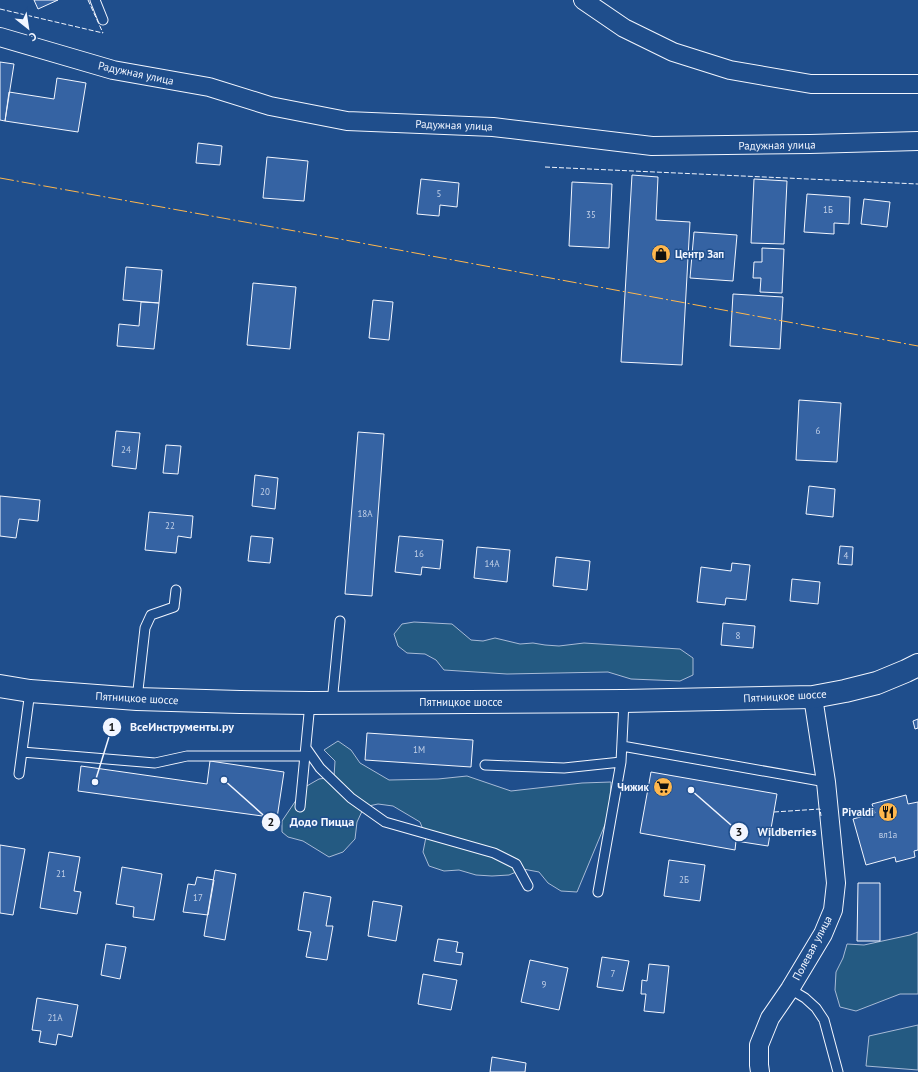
<svg xmlns="http://www.w3.org/2000/svg" width="918" height="1072" font-family="'PT Sans',sans-serif">
  <rect width="100%" height="100%" fill="#1f4e8c"/>
  <path fill="#245a82" stroke="#a8bbd7" d="M414 622 452 624 471 640 483 641 495 638 520 644 533 643 545 645 559 646 584 643 680 649 693 658V675L680 681 631 679 608 672 507 674 444 670 436 660 425 654 407 653 398 646 394 634 402 624Z
    M338 741 351 750 360 763 389 780 438 779 467 776 511 791 582 783 611 782 609 815 577 892 561 891 548 883 539 872 523 869 509 875 492 876 476 875 459 870 444 871 429 866 423 852 426 837 420 822 393 806 378 804 364 807 357 822 355 839 343 852 329 857 303 841 288 837 282 832V821L305 787 319 779 334 777 335 761 324 750Z
    M918 932V994H900L856 1011 840 1007 835 990 836 972 843 958 847 944 864 945 910 935Z
    M918 1025V1070L866 1066 869 1036Z"/>
  <path fill="#3563a3" stroke="#f2f6ff" d="M34 0H58L38 9Z
    M0 62 14 64 5 121 0 120Z
    M57 78 86 83 78 132 5 121 9 92 54 99Z
    M198 143 222 146 220 165 196 163Z
    M267 157 308 161 304 201 263 198Z
    M632 175 658 177 656 220 690 222 682 365 621 362Z
    M421 179 459 183 457 207 440 205 439 216 417 214Z
    M754 179 787 181 784 244 751 243Z
    M572 182 612 184 609 248 569 246Z
    M807 194 850 197 849 224 834 223V234L804 232Z
    M864 199 890 202 887 227 861 224Z
    M694 232 737 235 733 281 690 278Z
    M762 248 784 249 782 293 760 292 761 278H753L754 262H762Z
    M126 267 162 270 159 303 123 300Z
    M253 283 296 287 290 349 247 345Z
    M733 294 783 297 780 349 730 346Z
    M373 300 393 302 389 340 369 338Z
    M141 302 159 303 154 349 117 346 119 324 139 326Z
    M799 400 841 403 837 462 796 460Z
    M116 431 140 433 136 469 112 466Z
    M358 432 384 434 372 596 345 594Z
    M166 445 181 446 178 474 163 473Z
    M255 475 278 478 275 509 252 506Z
    M809 486 835 489 833 517 806 514Z
    M0 496 40 500 38 521 19 519 16 538 0 536Z
    M149 512 193 516 191 538 178 536 176 553 145 550Z
    M251 536 273 538 270 563 248 561Z
    M399 536 443 540 440 569 422 567 421 575 395 572Z
    M840 546 853 547 852 565 838 564Z
    M477 547 510 550 507 582 474 578Z
    M556 557 590 561 587 590 553 586Z
    M732 563 750 565 746 600 726 598 725 605 697 602 701 567 731 571Z
    M792 579 820 582 818 604 790 601Z
    M723 623 755 626 753 648 721 645Z
    M918 719V728L915 729 913 721Z
    M367 733 473 740 471 767 365 760Z
    M210 761 284 772 277 818 78 791 81 766 207 784Z
    M651 772 777 794 768 846 736 841 735 850 640 833Z
    M906 795 908 804 918 802V850L914 851 915 857 896 862 895 857 866 865 853 819 875 813 872 804Z
    M0 845 25 849 13 915 0 913Z
    M49 852 80 857 74 891 81 892 77 914 40 908Z
    M669 860 705 865 700 901 664 896Z
    M122 867 162 874 154 920 133 917 134 907 116 904Z
    M215 870 236 874 225 940 204 936Z
    M197 877 214 880 208 915 183 912 188 884 195 885Z
    M858 883H880V941H857Z
    M304 892 331 897 326 926H333L327 960 306 957 311 932 298 930Z
    M373 901 402 906 396 941 368 936Z
    M438 939 458 942 456 952 463 953 461 965 434 961Z
    M106 944 126 947 120 979 101 975Z
    M602 957 629 961 623 991 597 987Z
    M530 960 568 968 559 1010 521 1002Z
    M649 964 669 966 664 1013 644 1011 646 994H641L642 980 647 981Z
    M423 974 457 980 451 1010 418 1004Z
    M37 998 78 1005 72 1037 58 1034 56 1045 39 1042 41 1031 32 1030Z
    M492 1057 526 1063 525 1072H490Z"/>
  <g fill="none" stroke-linecap="round" stroke-linejoin="round">
    <defs>
      <path id="service" d="M95 0 103 20
        M137 699 145 628 151 615 174 607 176 590
        M332 703 340 621
        M622 746 826 782
        M306 748 320 768 351 798 385 822 494 853 516 864 528 886
        M22 752 155 763 187 756H305
        M485 765 564 768 621 762
        M19 774 30 691
        M300 807 310 703
        M598 892 621 762 624 701
        M790 989 805 998 816 1008 824 1020 838 1072"/>
      <path id="minor" d="M583 0 624 28 673 52 730 70 811 84H918
        M0 37 113 70 209 87 270 106 347 121 493 127 652 146 810 144 918 141
        M760 1072 759 1065V1045L770 1018 790 989 823 934 833 910 836 883 826 782 813 697"/>
      <path id="primary" d="M0 686 30 691 137 699 240 702 310 703 624 701 813 697 845 691 877 683 906 671 918 665"/>
    </defs>
    <use href="#service" stroke="#f2f6ff" stroke-width="11"/>
    <use href="#minor" stroke="#f2f6ff" stroke-width="20"/>
    <use href="#primary" stroke="#f2f6ff" stroke-width="24"/>
    <use href="#service" stroke="#1f4e8c" stroke-width="9"/>
    <use href="#minor" stroke="#1f4e8c" stroke-width="18"/>
    <use href="#primary" stroke="#1f4e8c" stroke-width="22"/>
    <path stroke="#f2f6ff" stroke-width="1" stroke-dasharray="5 2" stroke-linecap="butt" d="M88 0 103 33
      M0 9 103 33
      M545 167 918 184
      M774 812 820 809 821 816"/>
    <path stroke="#ffb74d" stroke-width="1" stroke-dasharray="14 3 2 3" stroke-linecap="butt" d="M0 178 345 240 918 346"/>
  </g>
  <defs>
    <symbol id="shop-disc" viewBox="-11 -11 22 22"><circle r="9.5" fill="#ffb74d" stroke="#1f4e8c"/><path d="M-5-2.5h2.3a2.7 3.5 0 0 1 5.4 0H5L5.5 6h-11ZM-1.5-2.5h3a1.5 2.3 0 0 0-3 0Z" fill="#111"/></symbol>
    <symbol id="supermarket-disc" viewBox="-11 -11 22 22"><circle r="9.5" fill="#ffb74d" stroke="#1f4e8c"/><path d="M-6-5.5h2.5l.6 2H6L4.5 2H-2.5L-4.4-4H-6ZM-1.5 3.2a1.3 1.3 0 1 0 .1 0ZM3 3.2a1.3 1.3 0 1 0 .1 0Z" fill="#111"/></symbol>
    <symbol id="restaurant-disc" viewBox="-11 -11 22 22"><circle r="9.5" fill="#ffb74d" stroke="#1f4e8c"/><path d="M-5-6h1v4h1v-4h1v4h1v-4h1v5L-1.5 .5V6h-2V.5L-5-1ZM5-6V6H3V1.5H1.5Q1.5-4 5-6Z" fill="#111"/></symbol>
  </defs>
  <g fill-rule="evenodd">
    <use href="#shop-disc" x="650" y="243" width="22" height="22"/>
    <use href="#supermarket-disc" x="652" y="776" width="22" height="22"/>
    <use href="#restaurant-disc" x="877" y="801" width="22" height="22"/>
  </g>
  <g text-anchor="middle" stroke-width="3" stroke-linejoin="round" paint-order="stroke">
    <g font-size="9" fill="#c3d1e8">
      <text x="439" y="197">5</text>
      <text x="828" y="213">1Б</text>
      <text x="591" y="218">35</text>
      <text x="818" y="434">6</text>
      <text x="126" y="453">24</text>
      <text x="265" y="495">20</text>
      <text x="365" y="517">18А</text>
      <text x="170" y="529">22</text>
      <text x="419" y="557">16</text>
      <text x="846" y="559">4</text>
      <text x="492" y="567">14А</text>
      <text x="738" y="639">8</text>
      <text x="419" y="753">1М</text>
      <text x="888" y="838">вл1а</text>
      <text x="61" y="877">21</text>
      <text x="684" y="883">2Б</text>
      <text x="198" y="901">17</text>
      <text x="613" y="977">7</text>
      <text x="544" y="988">9</text>
      <text x="55" y="1021">21А</text>
    </g>
    <g font-size="11" fill="#f2f6ff" stroke="#1f4e8c">
      <text transform="translate(136 73) rotate(12)" y="4">Радужная улица</text>
      <text transform="translate(454 125) rotate(2)" y="4">Радужная улица</text>
      <text transform="translate(777 145) rotate(-1)" y="4">Радужная улица</text>
      <text transform="translate(785 696) rotate(-3)" y="4">Пятницкое шоссе</text>
      <text transform="translate(137 698) rotate(3)" y="4">Пятницкое шоссе</text>
      <text x="461" y="706">Пятницкое шоссе</text>
      <text transform="translate(812 948) rotate(-62)" y="4">Полевая улица</text>
    </g>
    <g font-size="11" font-weight="bold" fill="#f2f6ff" stroke="#1f4e8c" text-anchor="end">
      <text x="675" y="258" text-anchor="start">Центр Зап</text>
      <text x="649" y="791">Чижик</text>
      <text x="874" y="816">Pivaldi</text>
    </g>
  </g>
  <path fill="none" stroke="#f2f6ff" stroke-width="1.5" d="M95 782L112 727M224 780L271 822M691 790L739 832"/>
  <g fill="#f2f6ff" stroke="#1f4e8c" stroke-width="1.5">
    <circle cx="95" cy="782" r="4"/>
    <circle cx="224" cy="780" r="4"/>
    <circle cx="691" cy="790" r="4"/>
    <circle cx="112" cy="727" r="10"/>
    <circle cx="271" cy="822" r="10"/>
    <circle cx="739" cy="832" r="10"/>
  </g>
  <g font-size="12" text-anchor="middle" font-weight="bold" fill="#111">
    <text x="112" y="731">1</text>
    <text x="271" y="826">2</text>
    <text x="739" y="836">3</text>
  </g>
  <g font-size="12" text-anchor="middle" font-weight="bold" fill="#f2f6ff" stroke="#1f4e8c" stroke-width="3" stroke-linejoin="round" paint-order="stroke">
    <text x="182" y="731">ВсеИнструменты.ру</text>
    <text x="322" y="826">Додо Пицца</text>
    <text x="787" y="836">Wildberries</text>
  </g>
  <g transform="translate(28 28) rotate(150)" stroke="#1f4e8c" stroke-width="3" paint-order="stroke">
  <path d="M0-3L7 15L0 10L-7 15Z" fill="#f2f6ff"/>
  <text y="-6" font-size="11" font-weight="bold" text-anchor="middle" fill="#f2f6ff">С</text>
  </g>
</svg>
